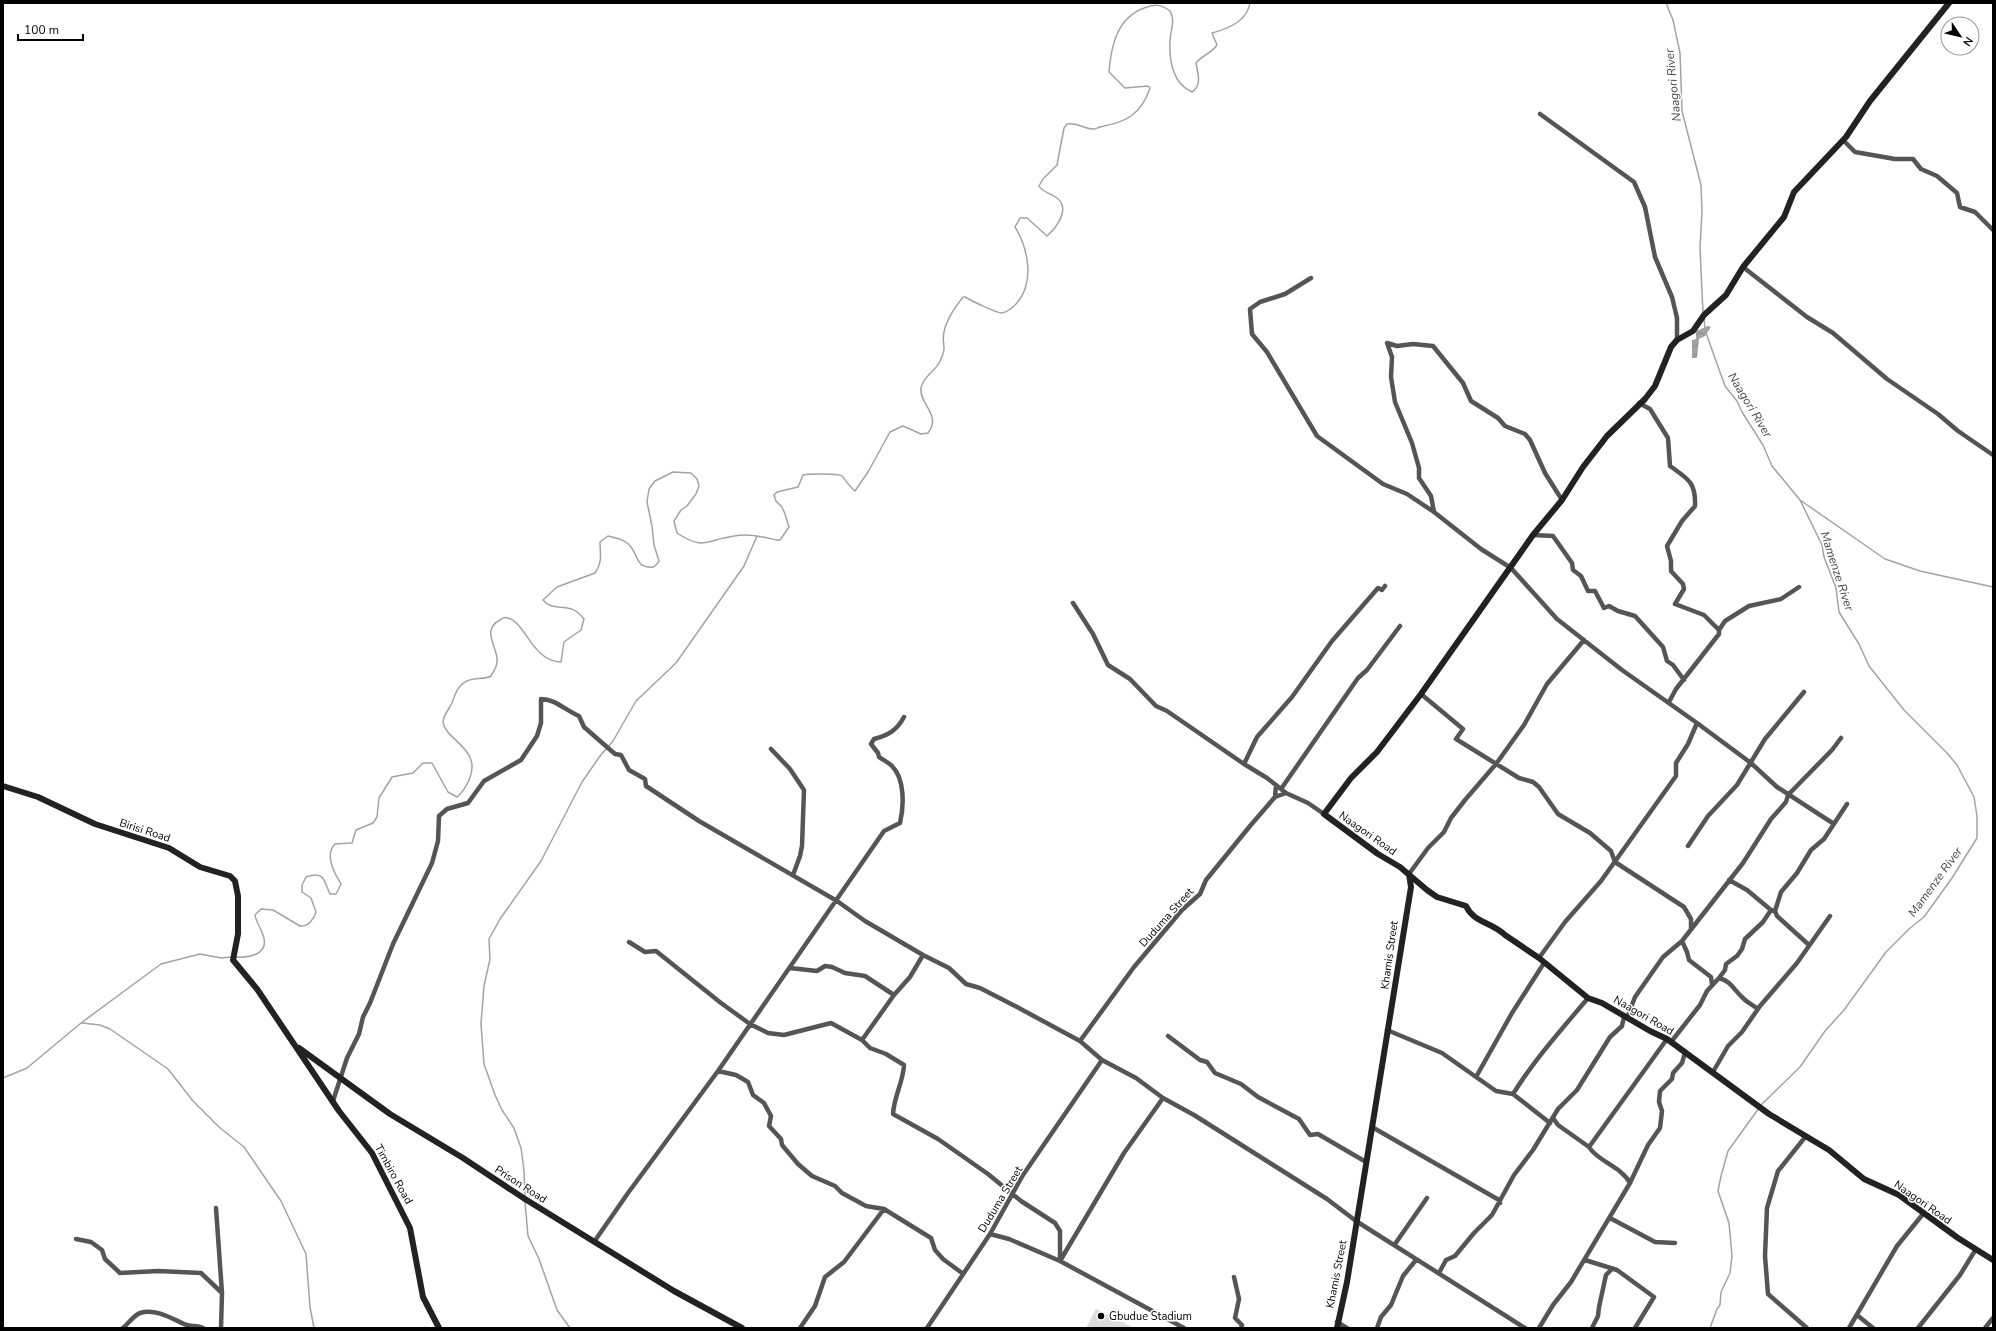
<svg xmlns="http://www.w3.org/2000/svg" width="1996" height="1331" font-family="'Nunito Sans',sans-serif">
  <defs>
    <pattern id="water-waves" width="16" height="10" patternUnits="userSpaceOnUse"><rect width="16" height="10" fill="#a3a3a3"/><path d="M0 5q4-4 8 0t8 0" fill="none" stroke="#8b8b8b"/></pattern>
  </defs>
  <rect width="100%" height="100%" fill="#fff"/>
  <path fill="#dcdcdc" d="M1096 1309 1134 1328H1086Z"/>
  <path fill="url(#water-waves)" d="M1708 326 1711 327 1705 336 1699 339 1697 358H1692V340L1696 339V331Z"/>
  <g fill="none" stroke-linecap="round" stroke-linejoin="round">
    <path stroke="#a3a3a3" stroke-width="1.5" d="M1666 3 1673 20 1680 53 1682 111 1701 185 1702 212 1700 248 1703 313
      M1704 319 1705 329
      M1706 333 1725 386 1737 401 1742 412 1763 445 1772 466 1800 500 1885 559 1920 571 1993 587
      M236 957C250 958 270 954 263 935 261 928 256 922 255 915L261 909 273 910 300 926C308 927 314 919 316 912L311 898 302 892V885L306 877C325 870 324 882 330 894H336L341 884C334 873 324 855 335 844L352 843 356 830 373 823 377 817 379 798 392 777 413 773 423 763H432L448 792 457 797C463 792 466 787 469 780 483 749 445 740 443 722 443 716 449 709 452 703 455 694 458 685 467 681 475 677 484 680 491 676 493 672 497 667 497 662 499 649 480 630 500 620 502 618 505 617 508 618 526 623 532 661 561 662L564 642 581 630 584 619C569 599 554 614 543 600L557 587 595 573C603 562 600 553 600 542L608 536C617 538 626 540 631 547 638 556 637 567 649 567 655 568 656 565 659 561L654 545 652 526 647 502 649 489 655 481 673 472 691 473 697 479 699 486 696 494 687 506 681 510 674 521 677 533C704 551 706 540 734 536 749 533 763 537 777 540H780L789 527 785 514 782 507 776 501 774 495 777 492 798 487 803 475C808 474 838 473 842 476 846 481 850 487 855 491L868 472 890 432 903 426 921 434 928 433C942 415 919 404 921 388 923 376 936 371 940 361 948 346 941 345 944 332 946 320 956 306 963 297H965C970 300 996 313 1002 313 1008 312 1012 308 1017 303 1035 282 1028 248 1015 227L1020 218H1027L1047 236C1056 228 1071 209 1057 198 1051 193 1043 193 1039 186L1043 179 1057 165 1064 128 1067 124C1080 122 1084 130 1094 129 1096 129 1097 128 1100 127 1126 122 1141 115 1150 88L1148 86 1125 88 1109 72C1111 46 1117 18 1144 8 1154 4 1161 4 1170 11 1176 20 1170 32 1170 41 1169 61 1173 84 1192 92 1202 86 1198 73 1196 63 1202 55 1211 54 1217 45L1212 33C1228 29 1247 21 1250 3
      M82 1023 100 1025 110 1029 168 1069 193 1101 219 1127 244 1147 281 1201 306 1254 310 1307 314 1328
      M3 1078 27 1068 81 1023 161 964 200 954 221 958 232 957
      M1761 1105 1800 1067 1825 1031 1844 1010 1886 952 1909 929 1924 917 1952 878 1977 838V816L1974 797 1957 765 1947 753 1904 710 1869 666 1859 644 1839 612 1836 588 1824 557 1822 545 1800 500
      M525 1196 524 1170 521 1148 514 1128 502 1110 495 1095 484 1064 481 1024 484 986 490 959 489 939 500 919 541 861 582 782 600 756 613 741 636 701 676 663 744 566 757 536
      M525 1202 528 1236 539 1259 557 1310 570 1328
      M1710 1328 1717 1309 1720 1305 1721 1292 1730 1273 1732 1256 1729 1223 1718 1191 1721 1176 1728 1151 1759 1108"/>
    <path stroke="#555" stroke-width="4.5" d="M1540 114 1634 182 1645 207 1655 257 1672 297 1677 318V340
      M1843 140 1855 152 1895 159H1913L1921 169 1937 176 1957 193 1960 207 1975 212 1993 230
      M1743 267 1807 317 1833 333 1887 379 1938 414 1958 431 1993 455
      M1311 278 1285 294 1260 302 1250 309 1252 334 1267 352 1317 436 1383 484 1407 494 1434 512 1481 549 1511 568 1557 619 1622 670 1697 723 1688 744 1676 763V776L1601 881 1565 922 1539 958
      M1387 343 1397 346 1413 344 1433 346 1463 383 1471 401 1498 418 1505 426 1525 434 1530 440 1545 473 1562 500
      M1387 343 1392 357 1391 377 1395 402 1412 443 1419 468V478L1431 496 1434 512
      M1639 403 1650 409 1668 438 1670 466C1688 479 1696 482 1695 506L1682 521 1667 546 1671 561V571L1683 584 1684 589 1675 604 1704 615 1719 630
      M1533 535 1553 536 1572 563 1573 570 1581 576 1588 591H1595L1604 608 1609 606 1618 611 1635 616 1663 647 1667 661 1673 665 1684 680
      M1073 603 1093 634 1108 665 1130 679 1156 706 1167 711 1244 764 1267 778 1286 793 1308 803 1324 814
      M1421 694 1463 729 1456 739 1519 778 1533 782 1539 787 1558 814 1590 833 1611 851 1615 862 1684 907 1691 919V928
      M1669 702 1676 689 1719 634V630L1725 621 1749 606 1781 599 1799 587
      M1697 723 1751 763 1777 787 1834 824
      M771 749 790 769 804 790 802 846 800 856 793 875
      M1244 764 1257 737 1292 697 1332 641 1378 588 1382 590 1385 586
      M1281 789 1358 678 1367 670 1400 626
      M1275 797 1276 785
      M1688 846 1708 816 1737 785 1765 739 1804 692
      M1409 874 1428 848 1444 832 1451 818 1465 800 1496 764 1524 725 1547 684 1584 640
      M1729 880 1747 890 1771 910
      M1775 911 1781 892 1797 873 1811 850 1824 839 1847 804
      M1682 941 1687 952 1689 960 1711 977 1712 984
      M629 942 645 952 656 951 721 1003 750 1024 768 1033 784 1035 831 1023 862 1040 894 995 910 977 923 955
      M790 968 817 971 825 966 832 967 845 973 865 976 894 995
      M1719 978 1725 970 1726 964 1737 956 1742 949 1745 939 1763 922 1771 910 1775 911 1777 916 1809 945
      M1627 1018 1635 997 1663 957 1682 941 1743 863 1771 819 1786 802 1788 795 1832 750 1841 738
      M1387 1030 1442 1053 1496 1091 1513 1094 1550 1123
      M1168 1036 1200 1060 1207 1062 1215 1073 1241 1084 1258 1097 1299 1119 1310 1135 1318 1134 1366 1162
      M862 1040 870 1048 886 1054 904 1065C903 1083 894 1096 893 1114L938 1139 988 1174 1021 1201 1055 1223 1060 1231V1261
      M1080 1041 1134 967 1182 910 1200 894 1206 880 1250 826 1275 797 1286 793
      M1671 1042 1700 1005 1707 991 1719 978C1731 981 1734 990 1742 997 1746 1002 1753 1005 1758 1009
      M718 1071 736 1075 748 1082 753 1095 764 1103 771 1116 769 1126 781 1139 782 1145 798 1164 812 1176 835 1186 842 1193 866 1206 884 1209 931 1238 935 1250 943 1259 962 1273
      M1713 1072 1728 1046 1742 1032 1760 1006 1797 963 1830 916
      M1476 1077 1512 1013 1544 963
      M1513 1094C1534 1060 1562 1029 1588 998
      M333 1101 347 1058 359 1034 363 1017 370 1003 393 944 432 863 438 841 439 816 447 809 468 803 484 781 521 760 537 736 541 723V699C555 699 565 710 579 716L584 727 615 754 621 755 629 770 645 779 646 786 699 821 837 901 865 921 923 955 949 968 966 984 980 988 1017 1007 1080 1041 1102 1060 1136 1078 1163 1098 1194 1115 1327 1199 1356 1221 1525 1328
      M1553 1118 1558 1125 1589 1147
      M1372 1127 1499 1200 1500 1203
      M1806 1136 1778 1171 1767 1208 1765 1256 1768 1294 1807 1328
      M1630 1183 1648 1145 1660 1128 1662 1111 1659 1102 1660 1091 1672 1079 1673 1073 1682 1063 1685 1053
      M216 1208 222 1293 221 1328
      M1610 1218 1655 1242 1675 1243
      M990 1234 1009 1239 1060 1261 1184 1328
      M76 1239 91 1242 102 1250 105 1259 120 1273 158 1271 201 1273 222 1293
      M594 1242 628 1193 718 1071 884 831 900 823C904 806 905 779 892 766 888 762 883 760 879 757L878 753 871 744 874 739C889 735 897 730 904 717
      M1395 1244 1427 1198
      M1585 1260 1617 1270 1654 1297 1635 1328
      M1060 1261 1124 1153 1163 1098
      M1439 1273 1446 1260 1455 1256 1474 1233 1492 1215 1514 1175 1533 1150 1558 1109 1577 1090 1610 1037 1622 1026 1624 1017
      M1234 1277 1239 1299 1235 1318 1242 1325 1241 1328
      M1857 1315 1873 1328
      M1337 1322 1347 1328
      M123 1328C128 1324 134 1315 140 1313 155 1308 171 1318 184 1324 190 1327 197 1325 203 1328
      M800 1328 815 1306 825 1277 844 1262 884 1209
      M927 1328 990 1234 1023 1175 1102 1060
      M1377 1328 1381 1317 1391 1305 1403 1276 1416 1260
      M1539 1328 1553 1305 1571 1282 1630 1183C1622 1167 1597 1161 1589 1147L1667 1039
      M1592 1328 1598 1316 1599 1307 1606 1275 1612 1269
      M1849 1328 1897 1246 1923 1214
      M1918 1328 1960 1275 1976 1249
      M1985 1328 1993 1318"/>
    <path stroke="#222" stroke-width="6" d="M1949 3 1870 101 1846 137 1794 192 1784 217 1743 267 1726 295 1704 315 1693 331 1677 340 1671 347 1655 386 1645 399 1607 436 1583 467 1562 500 1533 535 1421 694 1377 752 1351 778 1324 814 1378 854 1400 867 1427 890 1437 897 1466 906C1474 923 1492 922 1505 935L1539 958 1588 998 1602 1003 1650 1031 1667 1039 1769 1114 1829 1150 1864 1179 1899 1195 1958 1238 1993 1260
      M3 786 38 797 95 824 169 848 200 867 230 876 235 881 238 896V934L233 960 257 989 339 1111 372 1153 410 1228 423 1297 439 1328
      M299 1048 390 1114 463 1158 525 1199 674 1291 742 1328
      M1337 1328 1347 1282 1411 887 1409 874"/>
  </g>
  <circle fill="#000" stroke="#fff" stroke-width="1.5" cx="1101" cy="1316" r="4"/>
  <g text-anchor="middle" stroke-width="3" stroke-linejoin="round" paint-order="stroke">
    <g font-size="11" fill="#000" stroke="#fff">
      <text transform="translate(145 830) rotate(18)" y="4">Birisi Road</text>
      <text transform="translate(1368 833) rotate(35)" y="4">Naagori Road</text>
      <text transform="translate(1166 917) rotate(-48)" y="4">Duduma Street</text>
      <text transform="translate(1389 955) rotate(-82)" y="4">Khamis Street</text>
      <text transform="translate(1644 1015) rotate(30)" y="4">Naagori Road</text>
      <text transform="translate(394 1174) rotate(61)" y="4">Timbiro Road</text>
      <text transform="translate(521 1184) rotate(33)" y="4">Prison Road</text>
      <text transform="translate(1000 1199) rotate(-59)" y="4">Duduma Street</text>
      <text transform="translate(1923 1202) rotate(35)" y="4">Naagori Road</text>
      <text transform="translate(1336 1274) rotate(-79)" y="4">Khamis Street</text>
    </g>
    <g font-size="11" fill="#000" stroke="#fff" text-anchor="start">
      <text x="1109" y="1320">Gbudue Stadium</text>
    </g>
    <g font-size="12" font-style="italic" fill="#444" stroke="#fff">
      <text transform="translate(1673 85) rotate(-96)" y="4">Naagori River</text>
      <text transform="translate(1750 405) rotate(59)" y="4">Naagori River</text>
      <text transform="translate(1837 571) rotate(72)" y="4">Mamenze River</text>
      <text transform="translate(1935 882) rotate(-54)" y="4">Mamenze River</text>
    </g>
  </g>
  <rect width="1996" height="1331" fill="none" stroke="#000000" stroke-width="8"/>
  <g transform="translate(1960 36) rotate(125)"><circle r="19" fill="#ffffff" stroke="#999999"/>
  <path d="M0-3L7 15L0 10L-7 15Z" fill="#000000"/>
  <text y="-6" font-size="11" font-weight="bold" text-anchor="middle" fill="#000000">N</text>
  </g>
  <path d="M18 34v6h65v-6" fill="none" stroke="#000000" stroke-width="2"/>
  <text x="24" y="34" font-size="12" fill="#000000" stroke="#ffffff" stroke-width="3" paint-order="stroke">100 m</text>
</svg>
